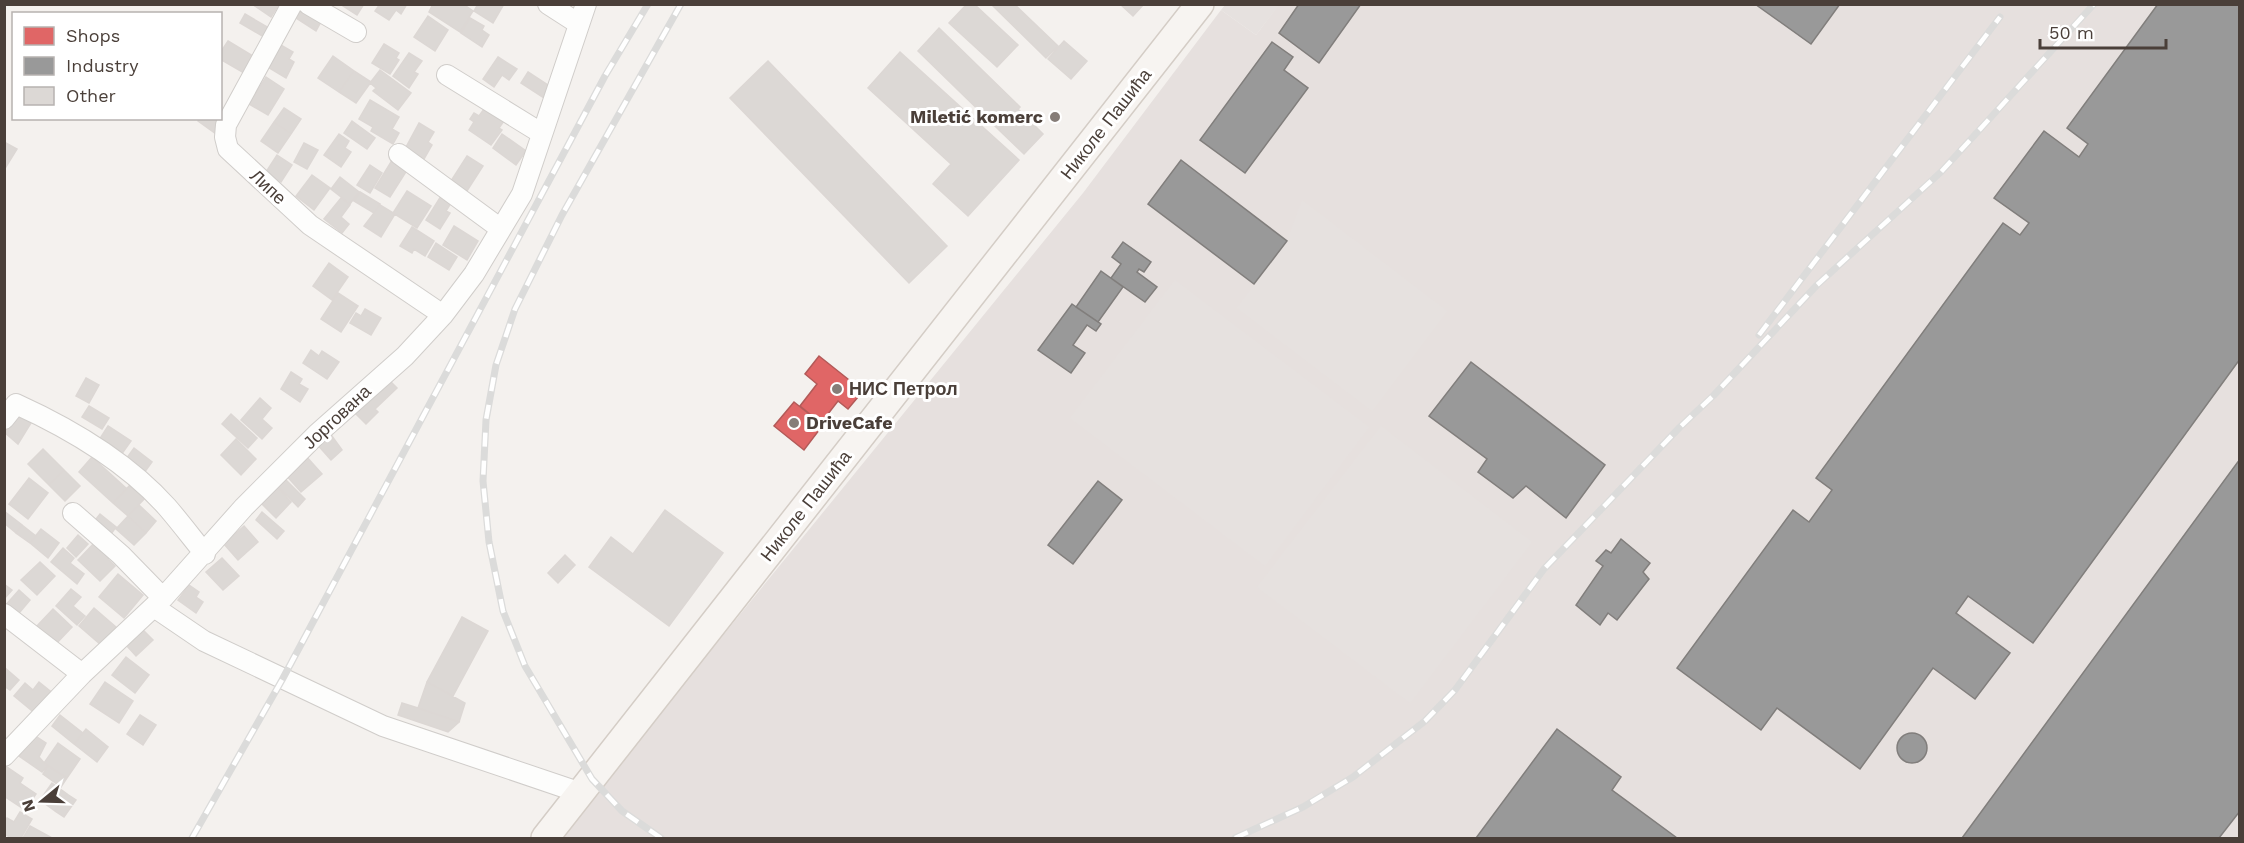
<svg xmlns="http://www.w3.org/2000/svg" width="2244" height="843" font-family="'Work Sans',sans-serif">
  <rect width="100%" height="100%" fill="#f4f1ee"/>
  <path fill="#e6e0de" d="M1279 4 2239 5V838H558L1083 193 1221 10 1256 35Z"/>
  <path fill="#e6e1df" d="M1225 5V4L1279 5 1256 35 1221 10Z
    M1302 200 1447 311 1372 411 1237 308 1287 241Z
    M1175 280 1369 427 1265 566 1070 418Z
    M1381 426 1532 542 1410 703 1257 587Z"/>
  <path fill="#e06666" stroke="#b35a58" stroke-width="1.5" d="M819 356 863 391 848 409 838 401 821 423 800 406 817 384 805 374Z
    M794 402 823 425 804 450 774 426Z"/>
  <path fill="#999" stroke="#817e7c" stroke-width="1.5" d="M1299 4H1361L1319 63 1279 33Z
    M1755 4H1840L1811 44Z
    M2158 4H2240V359L2033 643 1968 596 1956 613 2010 653 1975 699 1933 668 1860 769 1777 708 1761 730 1677 668 1793 510 1809 522 1832 490 1816 478 2003 223 2020 235 2029 223 1994 198 2044 131 2079 157 2088 144 2067 128Z
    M1272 42 1293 57 1284 70 1308 88 1245 173 1200 140Z
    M1181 160 1287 241 1254 284 1148 204Z
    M1123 242 1151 262 1144 272 1139 269 1137 272 1157 287 1145 302 1111 278 1121 264 1112 257Z
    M1101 271 1123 287 1098 322 1076 307Z
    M1072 304 1101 324 1096 331 1087 325 1073 345 1085 353 1071 373 1038 350Z
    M1471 362 1605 465 1566 518 1526 486 1513 498 1478 472 1487 459 1429 416Z
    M2240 459V811L2219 838H1962Z
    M1098 481 1122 500 1073 564 1048 545Z
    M1621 539 1650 563 1643 572 1649 579 1617 620 1608 613 1600 625 1576 605 1603 566 1596 561 1606 550 1611 553Z
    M1557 729 1621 777 1612 790 1677 838H1476Z
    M1897 748a15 15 0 1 1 30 0a15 15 0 1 1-30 0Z"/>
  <path fill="#dcd8d5" stroke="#dcd7d4" stroke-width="1.5" d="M252 4H275L278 6 271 17Z
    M340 4H364L357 15Z
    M380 4H407L401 14 396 10 389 20 375 11Z
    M433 4H463L473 11 460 32 429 12Z
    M478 4H504L493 23 474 11Z
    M967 4H974L1018 45 997 67 949 23Z
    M991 4H1014L1058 46 1046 58Z
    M1120 4H1144L1133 16Z
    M303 6 323 18 316 31 296 18Z
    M245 14 269 28 264 37 240 23Z
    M428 16 448 30 435 51 414 37Z
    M470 18 484 26 482 30 489 35 482 47 461 33Z
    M939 28 1020 107 999 130 918 51Z
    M228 41 253 56 244 73 220 59V53Z
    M1064 41 1087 61 1071 79 1048 59Z
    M279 44 293 52 289 59 294 62 286 78 266 66Z
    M384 44 399 53 396 58 399 60 390 74 372 63Z
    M900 52 1019 160 968 216 933 184 951 164 868 88Z
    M409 53 422 61 414 72 418 74 409 88 393 76Z
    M333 56 354 71 339 92 318 78Z
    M498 57 517 69 509 80 502 75 494 87 483 79Z
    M768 61 947 246 909 283 730 98Z
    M380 70 411 93 398 110 373 91 376 88 370 83Z
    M354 71 371 82 356 103 339 92Z
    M528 72 551 87 544 98 521 83Z
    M266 77 284 89 268 115 249 104Z
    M370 100 399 117 392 129 399 133 393 144 371 131 373 127 359 119Z
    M487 105 506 118 499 128 502 130 491 145 469 130 474 122 470 119 474 113 479 116Z
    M284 108 301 119 291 134 274 122Z
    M1018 109 1043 134 1024 154 999 130Z
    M199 118H217L223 122 216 134 198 121Z
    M352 121 375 138 367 149 344 133Z
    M274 122 291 134 278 153 261 141Z
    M419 123 434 132 428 142 432 145 424 159 405 149Z
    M339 134 349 141 345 148 351 152 341 167 324 155Z
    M502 134 526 151 516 165 493 148Z
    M4 142 17 149 4 170Z
    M304 143 318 150 307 169 294 162Z
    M277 155 292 165 281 182 266 172Z
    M467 156 483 166 465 194 449 184Z
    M394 157 409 167 390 197 375 188Z
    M370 165 382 173 370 193 357 185Z
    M312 175 330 188 314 210 296 196Z
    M340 177 359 192 350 204 331 189Z
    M407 191 431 206 417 228 393 213Z
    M360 192 380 204 374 213 354 201Z
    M441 196 451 203 446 211 450 213 440 229 426 220Z
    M341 198 350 205 341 217 349 224 342 233 324 219Z
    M380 205 395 214 381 237 364 226Z
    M454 226 478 241 467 260 443 245Z
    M412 227 434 241 425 256 414 249 412 253 400 246Z
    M436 243 457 257 449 270 428 257Z
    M329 263 348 277 332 300 313 286Z
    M338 293 358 306 341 332 321 319Z
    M365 309 381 318 371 335 350 323 356 313 361 316Z
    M311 350 319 356 322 351 339 362 327 379 303 363Z
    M291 372 302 379 299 384 308 389 300 402 281 389Z
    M86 378 99 385 89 403 76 396Z
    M387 378 397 388 375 409 378 412 366 424 352 410Z
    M260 398 271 408 262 419 272 428 262 439 241 420Z
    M89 406 109 418 102 429 82 417Z
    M18 414 31 423 18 444 4 432Z
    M231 414 257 438 248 448 222 424Z
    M108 426 131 441 121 455 99 440Z
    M329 432 342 450 331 460 316 443Z
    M236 439 256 459 241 475 221 455Z
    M134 448 152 462 144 473 126 459Z
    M43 449 64 470 49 485 28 464Z
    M305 455 322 474 301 492 285 474Z
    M92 457 127 489 113 503 79 472Z
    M64 470 80 486 65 501 49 485Z
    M283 477 305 499 298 507 276 484Z
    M29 478 48 493 28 519 9 504Z
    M131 484 146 497 128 516 113 503Z
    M277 487 291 502 276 518 261 503Z
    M139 505 156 521 146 533 128 516Z
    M665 510 723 553 669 626 589 567 611 537 633 554Z
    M4 511 22 525 16 533 4 523Z
    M262 512 284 531 277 539 256 520Z
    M100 514 116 527 109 537 92 524Z
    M128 516 146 533 134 545 116 529Z
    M22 525 36 536 30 543 16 533Z
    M244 526 258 542 238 560 224 544Z
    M41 529 59 543 48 558 30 543Z
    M78 535 88 544 76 557 67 548Z
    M97 540 112 555 108 559 115 566 100 581 78 560Z
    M63 548 74 558 70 563 84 574 77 584 51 562Z
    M565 555 575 565 558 583 548 573Z
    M222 558 239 576 223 590 206 572Z
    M40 562 55 576 37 595 21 580Z
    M118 574 143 595 124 618 99 597Z
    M4 584 12 590 4 599Z
    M189 585 199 592 196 597 203 602 196 613 178 600Z
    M71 589 81 597 73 606 85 616 77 625 56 606Z
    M19 590 30 600 15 618 4 607Z
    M94 608 116 627 101 645 79 626Z
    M53 609 72 627 55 645 36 627Z
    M462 617 488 631 453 696 427 682Z
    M143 630 153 640 136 656 127 646Z
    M126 657 149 675 135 693 112 675Z
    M4 667 19 680 10 690 4 686Z
    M39 682 54 694 37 715 14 696 25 683 33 690Z
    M105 682 133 701 119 723 90 704Z
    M427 682 465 703 459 722 418 708Z
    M402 703 418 708 459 722 448 732 398 715Z
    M60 715 83 733 74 744 52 726Z
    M140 715 156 725 143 745 127 734Z
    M86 729 108 747 97 762 74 744Z
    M34 735 46 743 39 757 47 766 42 772 19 756Z
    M58 743 80 759 67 778 44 763Z
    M48 766 67 778 61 787 43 774Z
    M7 767 23 778 20 783 36 794 25 810 4 796V770Z
    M52 783 67 794 55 811 40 800Z
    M67 794 76 800 64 817 55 811Z
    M20 812 32 819 21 838H12L4 834V823L7 818 14 822Z
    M30 826 52 838H23Z"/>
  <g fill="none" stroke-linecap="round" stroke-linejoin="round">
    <defs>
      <path id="minor" d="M292 4 226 125 225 137 228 149 310 225 443 315
        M308 4 356 32
        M548 4 579 24
        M447 75 541 133
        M399 154 501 229
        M4 419 16 404C71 429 126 461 167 507 180 522 192 538 205 554
        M73 513 121 555 163 598
        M154 607 204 641 383 726 581 793
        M4 614 82 674
        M4 756 82 674 163 598 244 507 317 434 405 356 443 315 474 274 522 194 586 4"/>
      <path id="secondary" d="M545 838 1200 4"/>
    </defs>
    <use href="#minor" stroke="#d0cdca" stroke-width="22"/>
    <use href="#secondary" stroke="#d4cdc6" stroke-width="30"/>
    <use href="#minor" stroke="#fdfdfc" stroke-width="20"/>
    <use href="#secondary" stroke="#f7f4f1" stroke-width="27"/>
    <defs>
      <path id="rail" d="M1759 335 2000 17
        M192 838 282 680 605 76 648 4
        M661 838 622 811 592 779 525 666 503 611 489 542 483 481 486 420 496 365 515 309 562 215 681 4
        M1235 838 1303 807 1353 777 1425 721 1455 690 1544 569 1680 427 1714 395 1817 285 1941 172 2094 4"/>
    </defs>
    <use href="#rail" stroke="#dbdbda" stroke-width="7"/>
    <use href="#rail" stroke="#fff" stroke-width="4.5" stroke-dasharray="14" stroke-linecap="butt"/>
  </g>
  <g fill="#867d78" stroke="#fff" stroke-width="2">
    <circle cx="1055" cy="117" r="6"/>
    <circle cx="837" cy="389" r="6"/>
    <circle cx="794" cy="423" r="6"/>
  </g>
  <g text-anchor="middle" stroke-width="6" stroke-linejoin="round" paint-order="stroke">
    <g font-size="18" font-weight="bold" fill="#4a3f39" stroke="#fff" text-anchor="start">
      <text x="1043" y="123" text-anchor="end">Miletić komerc</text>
      <text x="849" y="395">НИС Петрол</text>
      <text x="806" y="429">DriveCafe</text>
    </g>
    <g font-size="18" fill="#4a3f39" stroke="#fff">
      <text transform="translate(1106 124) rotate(-52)" y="6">Николе Пашића</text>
      <text transform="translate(268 187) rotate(43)" y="6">Липе</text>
      <text transform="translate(337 417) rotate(-43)" y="6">Јоргована</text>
      <text transform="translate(806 506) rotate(-52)" y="6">Николе Пашића</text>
    </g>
  </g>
  <rect width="2244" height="843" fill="none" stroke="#4a3f39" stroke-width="12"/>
  <rect x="12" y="12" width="210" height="108" fill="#ffffff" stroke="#b7b2b0" stroke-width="1.5"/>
  <rect x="24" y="27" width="30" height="18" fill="#e06666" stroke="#b7b2b0" stroke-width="1.5"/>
  <text x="66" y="42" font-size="18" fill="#4a3f39">Shops</text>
  <rect x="24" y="57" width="30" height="18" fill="#999999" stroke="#b7b2b0" stroke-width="1.5"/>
  <text x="66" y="72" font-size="18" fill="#4a3f39">Industry</text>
  <rect x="24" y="87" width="30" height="18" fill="#dcd8d5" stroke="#b7b2b0" stroke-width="1.5"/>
  <text x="66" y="102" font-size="18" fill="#4a3f39">Other</text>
  <g transform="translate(42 801) rotate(251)" stroke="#ffffff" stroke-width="4.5" paint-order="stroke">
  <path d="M0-4.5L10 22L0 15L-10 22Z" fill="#4a3f39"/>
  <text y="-9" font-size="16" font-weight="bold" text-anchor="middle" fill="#4a3f39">N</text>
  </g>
  <path d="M2040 39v9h126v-9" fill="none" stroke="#4a3f39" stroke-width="3"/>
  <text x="2049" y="39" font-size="18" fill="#4a3f39" stroke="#ffffff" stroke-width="4.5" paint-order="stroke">50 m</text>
</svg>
